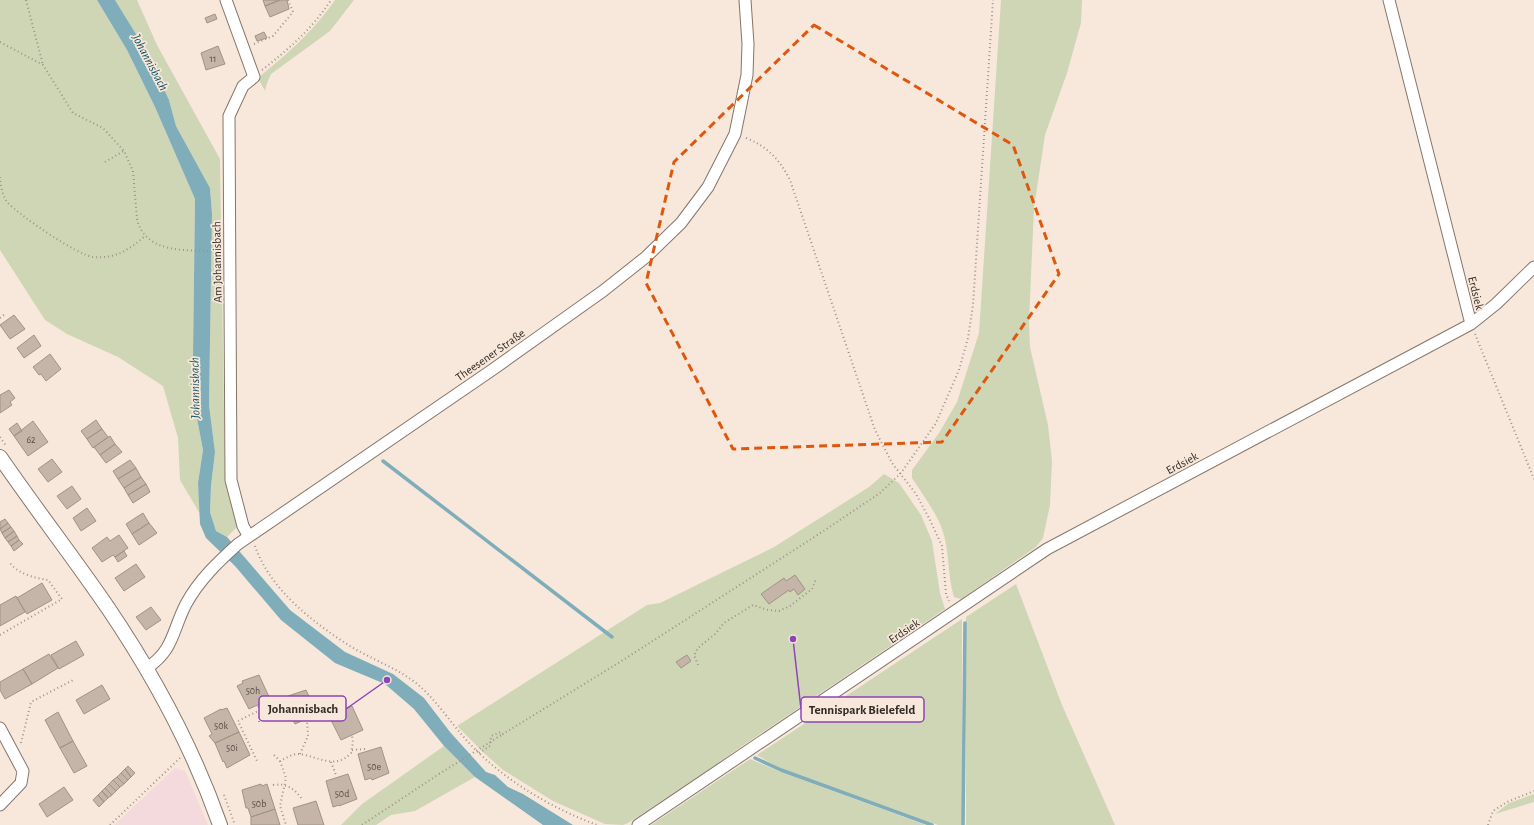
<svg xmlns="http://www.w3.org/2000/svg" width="1534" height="825" font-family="'Alegreya Sans',sans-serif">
  <rect width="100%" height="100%" fill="#f8e8db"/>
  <path fill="#f4dadc" d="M175 768 185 771 208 825H114Z"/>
  <path fill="#cfd6b6" d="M0 0H97L127 50 155 107 195 199 193 357 195 408 203 450 198 483 200 514 180 480 178 438 163 386 118 357 67 334 45 320 0 250Z
    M115 0H137L157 45 220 159 225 478 239 525 227 537 216 531 210 512 211 486 215 452 209 405 212 214 210 188 176 126 169 100 144 47Z
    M335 0H354L330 31 271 74 267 83 265 91 258 78C288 53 312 33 335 0Z
    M1001 0H1082L1081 23 1067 73 1045 135 1034 208 1029 321 1030 347 1048 425 1052 461 1050 505 1043 538 1036 547 961 599 954 597C947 575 950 551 942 529 937 514 921 492 912 478V470L939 433 957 402 979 333Z
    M884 474 899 483 921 515 932 541 940 593 945 609 732 753 716 765 628 823 623 825 605 824 553 801 503 770 484 753 457 726 647 605 660 603 774 547 869 487Z
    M1016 584 1062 705 1115 825H966V617Z
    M962 619V825H938L781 769 757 755Z
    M444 746 475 777 415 811 391 815 376 825H341L362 804Z
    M750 759 781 772 926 825H651Z
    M1534 794V802L1495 814 1509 803Z"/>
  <path fill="#7fadba" d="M97 0H115L144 47 169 100 176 126 210 188 212 214 209 405 215 452 211 486 210 512 216 531 227 537 290 610 345 652 393 674 424 698 450 732 486 772 495 775 508 787 523 794 573 825H543L475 777 444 746 414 709 385 684 335 663 281 620 235 566 206 538 200 524 198 483 203 450 195 408 193 357 195 199 155 107 127 50Z"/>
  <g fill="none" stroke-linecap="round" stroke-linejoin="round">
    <path stroke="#7fadba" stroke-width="3.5" d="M383 461 612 637
      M755 758 781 770 932 825
      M963 825 965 623"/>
  </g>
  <path fill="#c5b5a9" stroke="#a19286" d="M263 0H280L265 6Z
    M280 0H287L289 9 270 17 265 6Z
    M215 14 217 19 207 23 205 18Z
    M264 32 267 38 257 41 255 36Z
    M218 46 225 64 206 70 201 53Z
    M14 315 25 329 10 339 0 325Z
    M34 335 41 346 24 358 17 348Z
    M50 354 61 369 46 381 41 374 39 375 33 367Z
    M9 390 15 398 10 402 12 405 0 413V395Z
    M96 420 102 429 87 439 81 431Z
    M33 421 48 442 28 456 14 436Z
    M17 423 22 431 14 436 9 429Z
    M102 429 108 437 93 448 87 439Z
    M110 436 115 444 100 455 94 447Z
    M115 444 122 452 106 463 100 455Z
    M52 459 62 472 48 482 38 469Z
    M130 460 136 468 118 479 113 471Z
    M136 468 141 477 124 488 118 479Z
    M141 477 146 484 128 495 124 488Z
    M146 484 150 492 133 503 128 495Z
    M72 486 81 499 67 509 57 496Z
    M87 508 96 521 81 531 73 518Z
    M143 513 149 523 132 534 126 524Z
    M5 519 8 523 0 529V522Z
    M8 523 11 527 2 533 0 529Z
    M149 523 157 533 139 545 132 534Z
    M11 527 14 531 5 538 2 533Z
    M14 531 17 536 8 542 5 538Z
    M119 535 128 548 115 557 113 555 102 562 92 548 107 537 110 541Z
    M17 536 19 540 11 546 8 542Z
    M19 540 23 544 14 551 11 546Z
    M124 551 127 556 118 562 115 557Z
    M136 564 145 577 124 591 115 578Z
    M795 575 805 589 798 595 794 589 790 592 789 590 769 604 761 594 784 578 786 581Z
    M42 583 52 600 27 614 17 598Z
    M16 596 25 612 0 626V605Z
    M151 607 161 620 146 630 136 617Z
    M76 641 84 655 59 669 51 655Z
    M49 654 58 668 32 684 23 669Z
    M687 655 691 661 681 668 676 662Z
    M23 669 32 684 5 699 0 690V682Z
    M259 675 270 699 249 709 237 686 243 683 242 681Z
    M102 685 110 699 84 714 76 700Z
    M306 690 317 714 295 724 283 701 289 698 288 696Z
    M352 706 363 730 341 740 329 716 345 707 346 708Z
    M227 708 239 732 215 743 209 736 212 734 204 718 221 709V710Z
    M58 712 73 741 60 748 45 720Z
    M239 732 250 755 227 768 224 761 223 762 215 743Z
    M73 741 87 766 74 773 60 748Z
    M381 747 389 773 372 780 371 778 365 780 358 754Z
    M128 766 135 773 131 777 125 769Z
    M125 769 131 777 128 780 121 773Z
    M121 773 128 780 124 784 117 777Z
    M348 774 357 799 339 806V805L333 807 326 781Z
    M117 777 124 784 120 787 113 780Z
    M113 780 120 787 116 791 109 784Z
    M109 784 116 791 112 795 105 788Z
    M261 784 262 786 267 784 275 809 251 817 248 808H246L242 790Z
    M64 787 73 800 47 817 39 804Z
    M105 788 112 795 108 798 102 791Z
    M102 791 108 798 104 802 98 795Z
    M98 795 104 802 99 807 93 800Z
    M316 801 324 825H298L293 808Z
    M275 809 280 825H251V817Z"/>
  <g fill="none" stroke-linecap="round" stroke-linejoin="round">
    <defs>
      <path id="minor" d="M226 0 254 77 243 86 229 116 231 480 243 526 248 535
        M1389 0 1471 324
        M147 668C174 650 172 631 186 604 199 580 218 562 238 544L492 370 603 291 646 257 681 223 708 187 735 134 747 75 748 44 745 0
        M0 728 23 771 21 783 0 805
        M638 825 1047 549 1471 324 1496 304 1534 267"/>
      <path id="major" d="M0 457C35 508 73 557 108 608 154 676 193 748 220 825"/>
    </defs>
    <use href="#minor" stroke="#84766a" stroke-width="13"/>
    <use href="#major" stroke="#84766a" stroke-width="16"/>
    <path stroke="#9d9289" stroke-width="2" stroke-dasharray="1 3" stroke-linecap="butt" d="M26 0 43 65
      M0 42 43 65 73 113 103 128 124 151 133 171 137 219C145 255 190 250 219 251
      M254 44 273 36 293 12 288 0
      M262 70C290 48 311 30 331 0
      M746 138C767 146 780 160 790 180L875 430 892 463 916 494 930 520 942 546 946 594 949 601
      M105 162 124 151
      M0 177C1 186 2 196 8 203 19 215 77 255 93 257 115 259 129 250 145 236
      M0 318 5 314
      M1475 334 1534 479
      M0 437 6 446
      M255 546C270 589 312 622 350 646 371 659 395 667 416 683 437 700 451 724 470 744 504 780 551 808 597 825
      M0 635 62 599 48 580C35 578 18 574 10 563
      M698 665 694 655 698 648 715 634 724 623 753 605 768 610 779 611 790 606 812 589 816 579
      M258 706 260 710 238 721 258 763
      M259 722 260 710
      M21 743 31 702 75 679
      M352 750 365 749
      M479 753 490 746 491 736 501 732 503 734 620 662 819 534 880 493 901 473 936 423 959 370 968 338 973 305 993 0
      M300 754 308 736 307 721
      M274 755 280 761C286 758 292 754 298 754 316 755 335 771 351 753L353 742 352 736
      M280 761 286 778 280 806 286 825
      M331 762 336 775
      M273 785C288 783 294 789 303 800
      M224 795 235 825
      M110 825 180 758
      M362 825 439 774
      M1488 825 1493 811 1507 802 1534 791"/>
    <use href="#minor" stroke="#fff" stroke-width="11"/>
    <use href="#major" stroke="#fff" stroke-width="14"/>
    <path stroke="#9d9289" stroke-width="2" stroke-dasharray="1 3" stroke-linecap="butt" d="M439 774 503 734"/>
  </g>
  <path fill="none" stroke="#df570d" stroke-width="3" stroke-dasharray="8 5" stroke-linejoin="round" d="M814 25 1013 145 1059 274 942 442 733 449 646 283 674 162Z"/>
  <g text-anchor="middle" stroke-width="3.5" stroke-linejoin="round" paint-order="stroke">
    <g font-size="10" fill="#554d46">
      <text x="213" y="62">11</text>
      <text x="31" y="443">62</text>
      <text x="253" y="694">50h</text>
      <text x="221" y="729">50k</text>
      <text x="232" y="751">50i</text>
      <text x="374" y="770">50e</text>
      <text x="342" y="797">50d</text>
      <text x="259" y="807">50b</text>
    </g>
    <g font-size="12" fill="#302a25" stroke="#f8e8db">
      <text transform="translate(217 262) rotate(-91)" y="4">Am Johannisbach</text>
      <text transform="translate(1476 293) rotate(76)" y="4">Erdsiek</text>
      <text transform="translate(490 355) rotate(-35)" y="4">Theesener Straße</text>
      <text transform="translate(1182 463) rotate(-28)" y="4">Erdsiek</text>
      <text transform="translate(904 631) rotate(-34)" y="4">Erdsiek</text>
    </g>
    <g font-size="13" font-style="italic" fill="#135462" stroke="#f8e8db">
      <text transform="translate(151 62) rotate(62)" y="5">Johannisbach</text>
      <text transform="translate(194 388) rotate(-91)" y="5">Johannisbach</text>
    </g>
  </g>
  <path fill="none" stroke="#8c44b6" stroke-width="1.5" d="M387 680L346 709M793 639L801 709"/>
  <g fill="#8c44b6" stroke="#f8e8db" stroke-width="1.5">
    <circle cx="387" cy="680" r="4"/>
    <circle cx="793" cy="639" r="4"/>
  </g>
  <g fill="#f8e8db" stroke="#8c44b6" stroke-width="1.5">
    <rect x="259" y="696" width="87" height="25" rx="4"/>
    <rect x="801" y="697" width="123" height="25" rx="4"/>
  </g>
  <g font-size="13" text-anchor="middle" font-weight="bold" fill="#302a25">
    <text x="303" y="713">Johannisbach</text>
    <text x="862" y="714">Tennispark Bielefeld</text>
  </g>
</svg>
